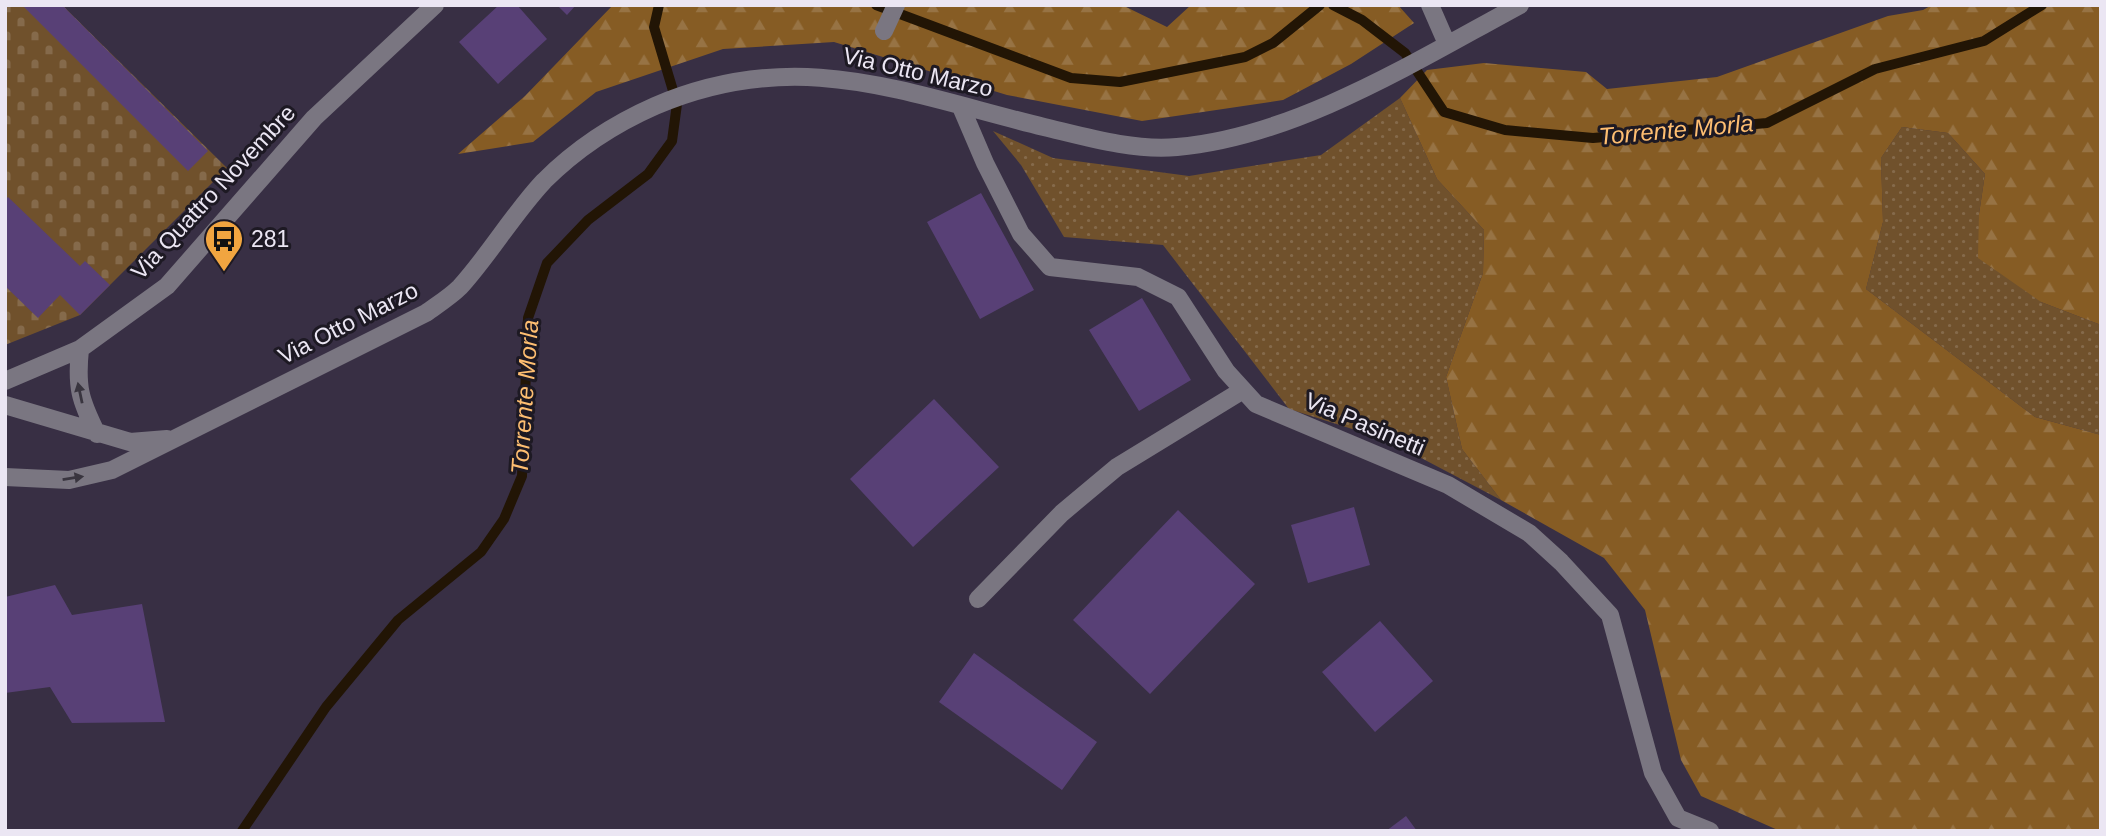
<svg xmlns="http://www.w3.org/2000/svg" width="2106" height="836" font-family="Helvetica,sans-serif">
  <defs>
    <pattern id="grass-dots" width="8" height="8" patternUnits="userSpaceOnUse" patternTransform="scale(1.75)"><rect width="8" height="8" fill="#70512c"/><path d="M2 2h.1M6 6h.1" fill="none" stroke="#856a4b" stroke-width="1.8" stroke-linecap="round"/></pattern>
    <pattern id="forest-firs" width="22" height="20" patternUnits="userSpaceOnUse" patternTransform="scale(1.75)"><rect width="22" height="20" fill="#865c24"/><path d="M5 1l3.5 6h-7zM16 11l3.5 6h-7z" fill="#977344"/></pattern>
    <pattern id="cemetery-stones" width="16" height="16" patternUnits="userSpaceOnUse" patternTransform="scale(1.75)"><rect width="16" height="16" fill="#70512c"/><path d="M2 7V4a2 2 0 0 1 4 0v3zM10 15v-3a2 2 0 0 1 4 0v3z" fill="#856a4b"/></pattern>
  </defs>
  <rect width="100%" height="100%" fill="#382f44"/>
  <path fill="url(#grass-dots)" d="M1400 98 1437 179 1484 230 1483 273 1446 377 1462 449 1501 500 1387 440 1289 409 1163 245 1064 237 1021 165 993 131 1053 158 1189 176 1321 155Z
    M1902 127 1948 133 1985 174 1979 214 2041 302 2101 325V435L2035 417 1866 289 1883 222 1881 158Z"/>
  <path fill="url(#forest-firs)" d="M613 5H1122L1167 27 1191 5H1398L1414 23 1351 64 1283 100 1142 121 1007 95 834 42 723 49 596 92 533 142 458 154 525 96Z
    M1932 5H2101V325L2041 302 1978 258 1979 214 1985 174 1948 133 1902 127 1881 158 1883 222 1866 289 2035 417 2101 435V831H1780L1701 796 1681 760 1645 610 1604 558 1501 500 1462 449 1446 377 1483 273 1484 230 1437 179 1400 98 1427 70 1484 63 1586 72 1607 89 1717 77 1888 16 1923 10Z"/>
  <path fill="url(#cemetery-stones)" d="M5 5H62L227 168 80 315 5 345Z"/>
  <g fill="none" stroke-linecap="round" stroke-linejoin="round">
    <path stroke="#221505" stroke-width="10" d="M876 5 1071 78 1120 82 1245 57 1273 43 1320 5
      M1333 5 1362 20 1405 53 1444 112 1505 130 1593 138 1767 123 1875 69 1984 41 2042 5
      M242 831 326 707 398 620 481 552 504 519 522 476 528 318 547 263 588 220 648 174 672 141 677 104 654 27 659 5"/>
  </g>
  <path fill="#584076" d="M22 5H62L208 151 188 171Z
    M499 5H517L547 39 498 84 459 42Z
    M557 5H576L567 15Z
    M981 193 1034 290 980 319 927 222Z
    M8 197 80 266 85 261 110 285 80 315 60 295 38 318 5 286V200Z
    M1142 298 1191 380 1139 411 1089 330Z
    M934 399 999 467 913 547 850 479Z
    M1354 507 1370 565 1308 583 1291 525Z
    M1178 510 1255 584 1150 694 1073 620Z
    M55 585 72 615 142 604 165 722 72 723 50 687 5 693V597Z
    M1380 621 1433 681 1375 732 1322 672Z
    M974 653 1097 742 1062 790 939 702Z
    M1406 816 1417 831H1386Z"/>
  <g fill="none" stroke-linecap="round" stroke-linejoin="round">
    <path stroke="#7a7681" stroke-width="18" d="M1430 5 1447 44
      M884 31 896 5
      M961 107 985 163 1021 234 1050 267 1138 277 1178 297 1226 371 1256 404 1448 485 1529 533 1561 562 1610 615 1653 773 1678 818 1710 831
      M80 349C76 387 80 400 97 434
      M5 381 80 349 167 286 314 118 435 5
      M5 405 130 442 167 439
      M5 477 69 480 112 470 426 313C437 305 450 297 460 287 490 254 513 214 544 181 576 149 614 124 655 106 797 45 904 93 1044 127 1086 137 1133 151 1177 147 1295 137 1416 61 1520 5
      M978 599 1062 513 1117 467 1243 390"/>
  </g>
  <defs><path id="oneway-solid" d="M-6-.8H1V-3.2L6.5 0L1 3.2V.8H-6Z" transform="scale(1.75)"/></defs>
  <g fill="#39353f">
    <use href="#oneway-solid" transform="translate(80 393) rotate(-102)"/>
    <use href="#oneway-solid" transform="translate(73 478) rotate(-9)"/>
  </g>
  <defs>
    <symbol id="bus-pin" viewBox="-11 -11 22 30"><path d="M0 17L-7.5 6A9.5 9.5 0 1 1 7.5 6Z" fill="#f1a540" stroke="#1d1923"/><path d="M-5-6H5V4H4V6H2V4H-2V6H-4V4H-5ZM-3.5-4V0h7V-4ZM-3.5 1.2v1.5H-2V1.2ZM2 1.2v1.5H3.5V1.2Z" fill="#111"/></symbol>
  </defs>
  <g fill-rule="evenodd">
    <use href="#bus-pin" x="202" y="217" width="44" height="60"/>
  </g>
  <g text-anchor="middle" stroke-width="6" stroke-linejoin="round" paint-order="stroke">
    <g font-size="23" fill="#ebe6f3" stroke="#1d1923">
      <text transform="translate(918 72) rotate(13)" y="8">Via Otto Marzo</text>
      <text transform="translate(213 192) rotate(-47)" y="8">Via Quattro Novembre</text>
      <text transform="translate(348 323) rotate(-27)" y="8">Via Otto Marzo</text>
      <text transform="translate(1365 424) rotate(23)" y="8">Via Pasinetti</text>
    </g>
    <g font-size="23" fill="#ebe6f3" stroke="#1d1923" text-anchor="start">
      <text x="251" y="247">281</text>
    </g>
    <g font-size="24" font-style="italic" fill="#febe71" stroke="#1d1923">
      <text transform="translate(1676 130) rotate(-5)" y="8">Torrente Morla</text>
      <text transform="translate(525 397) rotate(-86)" y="8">Torrente Morla</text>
    </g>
  </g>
  <rect width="2106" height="836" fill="none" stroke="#ebe6f3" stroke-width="14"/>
</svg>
